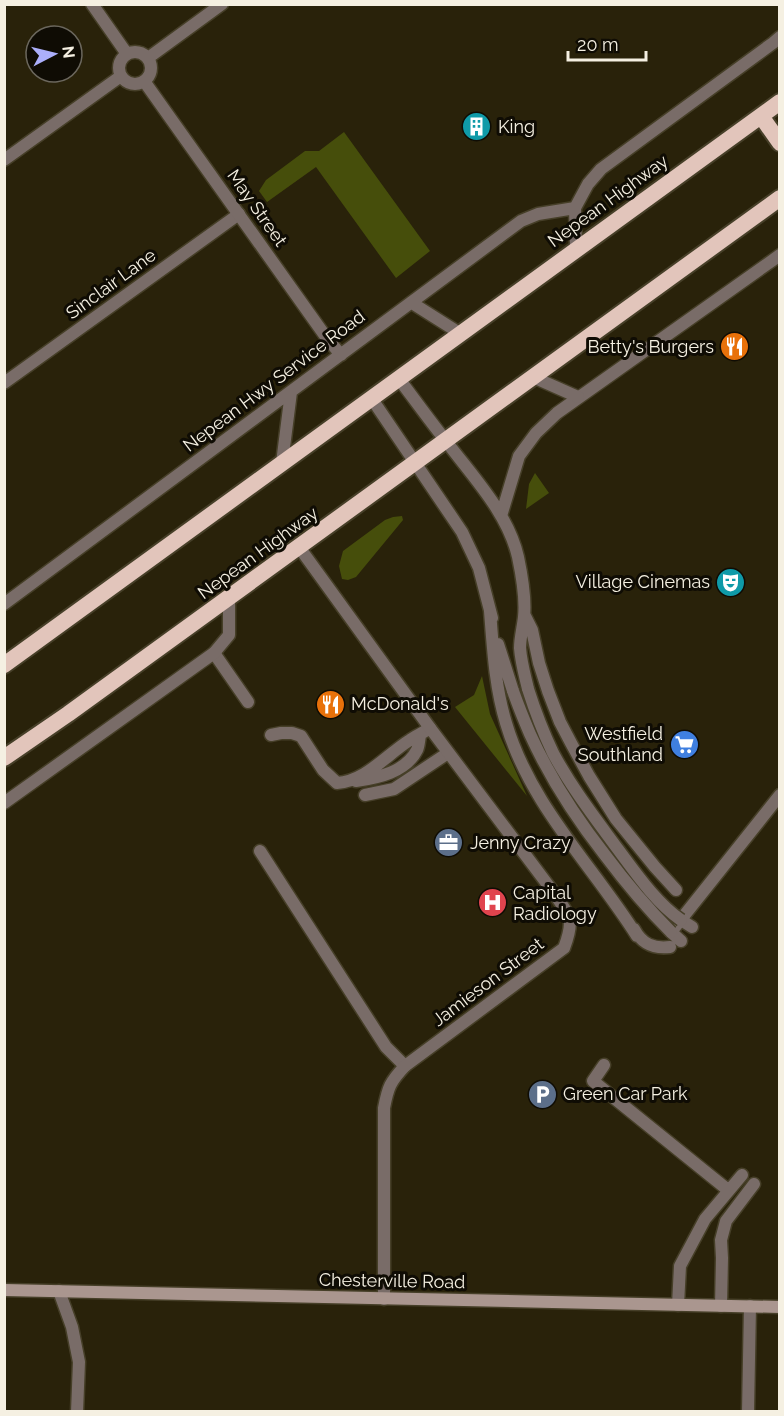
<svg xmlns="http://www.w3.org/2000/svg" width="784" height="1416" font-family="Raleway,sans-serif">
  <rect width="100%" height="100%" fill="#29220a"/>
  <path fill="#464e0b" d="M344 132 430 251 396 278 316 167 267 202 259 191 266 180 305 151H319Z
    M535 473 549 493 526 509 529 484Z
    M402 516 403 520 356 577 348 580 342 579 339 566 343 551 385 520 393 517Z
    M482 676 490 714 527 796 455 707 474 695Z"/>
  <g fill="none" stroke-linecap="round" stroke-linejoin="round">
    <defs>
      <path id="service" d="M399 379C415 400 430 421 446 441 473 477 508 513 518 557 522 576 526 598 524 617 523 627 520 638 520 648 521 662 525 676 528 689
        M4 383 239 214
        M372 399 462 532 479 568 492 618
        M501 516 519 456 536 433 557 413 780 255
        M490 611C493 649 495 687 506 723 530 805 593 866 637 936
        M525 616 532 630 539 663 548 691 560 722 571 743 589 776 616 819 655 867 676 890
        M498 644 513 691
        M214 653 248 702
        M271 735 281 733H292L301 736 323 770 337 783C366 781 386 755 410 740 416 736 423 733 430 728
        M356 781C378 778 406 772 417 750 419 746 419 740 420 736
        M365 795 394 789 448 753
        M260 851 386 1047 405 1066
        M681 920 692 927
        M634 929C642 944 653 949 670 947
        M681 941 671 932 780 795
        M604 1065 593 1081 728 1190
        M678 1305 680 1266 705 1219 742 1175
        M721 1306 722 1258 721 1240 726 1221 754 1184"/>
      <path id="minor" d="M92 4 127 54
        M119 68a16 16 0 1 1 32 0a16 16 0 1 1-32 0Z
        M148 58 222 4
        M144 81 326 337 341 355
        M4 160 121 76
        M576 249 575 208 588 184 601 169 773 43 780 37
        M412 303 461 334
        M533 377 578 397
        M282 463 291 392
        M299 547 430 728 554 893C570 917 575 919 564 948L405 1066C390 1082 388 1087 384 1108V1299
        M4 604 521 221 538 214 575 208
        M4 803 214 653 229 635V598
        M59 1291 72 1327 79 1362 77 1412
        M748 1412 750 1306"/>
      <path id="secondary" d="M4 1290 780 1307"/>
      <path id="trunk" d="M761 116 780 143
        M4 665 780 102
        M4 758 68 714 780 198"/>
    </defs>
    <use href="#service" stroke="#463f28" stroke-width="15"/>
    <use href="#minor" stroke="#463f28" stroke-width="15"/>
    <use href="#secondary" stroke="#463f28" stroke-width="15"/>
    <use href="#trunk" stroke="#463f28" stroke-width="20"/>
    <use href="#service" stroke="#796c68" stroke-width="12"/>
    <use href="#minor" stroke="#796c68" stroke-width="12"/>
    <use href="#secondary" stroke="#aa968f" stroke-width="12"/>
    <use href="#trunk" stroke="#e2c5bb" stroke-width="16"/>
    <defs>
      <path id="service-bridge" d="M528 689C535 711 543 732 553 753 571 787 595 818 617 848 635 872 656 903 681 920
        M513 691C518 705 524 720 530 734 550 778 576 818 605 855 626 883 647 908 671 932"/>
    </defs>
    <use href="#service-bridge" stroke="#463f28" stroke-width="15" stroke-linecap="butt"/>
    <use href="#service-bridge" stroke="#796c68" stroke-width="12"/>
  </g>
  <defs>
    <symbol id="building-disc" viewBox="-11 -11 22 22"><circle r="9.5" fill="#0f9aa8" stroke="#0f0c04"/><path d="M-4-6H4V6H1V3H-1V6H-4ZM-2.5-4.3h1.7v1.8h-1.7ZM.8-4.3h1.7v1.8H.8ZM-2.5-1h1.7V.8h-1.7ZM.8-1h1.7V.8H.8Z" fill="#fff"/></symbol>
    <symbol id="restaurant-disc" viewBox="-11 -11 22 22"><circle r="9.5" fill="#e8710a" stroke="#0f0c04"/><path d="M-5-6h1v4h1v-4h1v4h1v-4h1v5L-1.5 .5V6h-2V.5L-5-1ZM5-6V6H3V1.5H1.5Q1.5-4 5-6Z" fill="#fff"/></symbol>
    <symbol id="theatre-disc" viewBox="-11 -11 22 22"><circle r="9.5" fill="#0f9aa8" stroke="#0f0c04"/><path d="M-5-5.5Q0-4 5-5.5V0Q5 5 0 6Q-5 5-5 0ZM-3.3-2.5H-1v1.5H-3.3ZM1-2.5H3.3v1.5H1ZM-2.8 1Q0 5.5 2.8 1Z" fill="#fff"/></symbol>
    <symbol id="supermarket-disc" viewBox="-11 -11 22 22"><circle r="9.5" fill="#3f7fe0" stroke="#0f0c04"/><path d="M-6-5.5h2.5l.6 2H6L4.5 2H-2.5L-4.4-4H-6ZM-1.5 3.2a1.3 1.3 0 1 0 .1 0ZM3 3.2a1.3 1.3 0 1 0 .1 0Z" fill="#fff"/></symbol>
    <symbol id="office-disc" viewBox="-11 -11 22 22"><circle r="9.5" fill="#5c6f8a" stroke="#0f0c04"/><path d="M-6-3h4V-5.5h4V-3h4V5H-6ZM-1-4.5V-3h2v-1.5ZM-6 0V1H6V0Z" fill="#fff"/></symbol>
    <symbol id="hospital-disc" viewBox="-11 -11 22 22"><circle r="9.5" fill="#e0444e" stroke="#0f0c04"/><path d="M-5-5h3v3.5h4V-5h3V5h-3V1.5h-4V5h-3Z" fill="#fff"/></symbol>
    <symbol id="parking-disc" viewBox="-11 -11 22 22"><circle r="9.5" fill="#5c6f8a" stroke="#0f0c04"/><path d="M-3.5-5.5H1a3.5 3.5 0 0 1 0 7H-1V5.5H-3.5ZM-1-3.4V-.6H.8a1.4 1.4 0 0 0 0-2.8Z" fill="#fff"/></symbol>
  </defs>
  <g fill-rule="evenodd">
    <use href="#building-disc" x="460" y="110" width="33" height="33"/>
    <use href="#restaurant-disc" x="718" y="330" width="33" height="33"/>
    <use href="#theatre-disc" x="714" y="566" width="33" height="33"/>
    <use href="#restaurant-disc" x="314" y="688" width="33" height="33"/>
    <use href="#supermarket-disc" x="668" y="728" width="33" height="33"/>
    <use href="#office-disc" x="432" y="826" width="33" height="33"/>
    <use href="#hospital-disc" x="476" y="886" width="33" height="33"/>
    <use href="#parking-disc" x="526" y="1078" width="33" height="33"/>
  </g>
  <g text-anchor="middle" stroke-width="6" stroke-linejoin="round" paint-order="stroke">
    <g font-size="18" fill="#f5f0e2" stroke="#0f0c04" text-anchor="start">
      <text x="498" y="133">King</text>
      <text x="714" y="353" text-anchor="end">Betty's Burgers</text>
      <text x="710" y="588" text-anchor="end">Village Cinemas</text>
      <text x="351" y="710">McDonald's</text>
      <text x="663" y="740" text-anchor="end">Westfield<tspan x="663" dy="21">Southland</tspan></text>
      <text x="470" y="849">Jenny Crazy</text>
      <text x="513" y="899">Capital<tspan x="513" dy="21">Radiology</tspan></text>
      <text x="563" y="1100">Green Car Park</text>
    </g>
    <g font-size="18" fill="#f5f0e2" stroke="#0f0c04">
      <text transform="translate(608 201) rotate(-36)" y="6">Nepean Highway</text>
      <text transform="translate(257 208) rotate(55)" y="6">May Street</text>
      <text transform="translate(111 284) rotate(-36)" y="6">Sinclair Lane</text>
      <text transform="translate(274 381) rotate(-37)" y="6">Nepean Hwy Service Road</text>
      <text transform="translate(258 553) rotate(-36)" y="6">Nepean Highway</text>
      <text transform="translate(488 982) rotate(-37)" y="6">Jamieson Street</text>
      <text transform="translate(392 1281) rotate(1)" y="6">Chesterville Road</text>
    </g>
  </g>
  <rect width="784" height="1416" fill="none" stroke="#f5f0e2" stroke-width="12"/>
  <g transform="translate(54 54) rotate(83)"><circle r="28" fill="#0f0c04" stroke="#6b675d" stroke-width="1.5"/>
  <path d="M0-4.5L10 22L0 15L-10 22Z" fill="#acaffb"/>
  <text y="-9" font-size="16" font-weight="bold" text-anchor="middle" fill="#f5f0e2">N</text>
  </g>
  <path d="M568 51v9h78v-9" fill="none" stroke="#f5f0e2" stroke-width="3"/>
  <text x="577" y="51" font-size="18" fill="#f5f0e2" stroke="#0f0c04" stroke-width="4.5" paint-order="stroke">20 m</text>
</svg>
